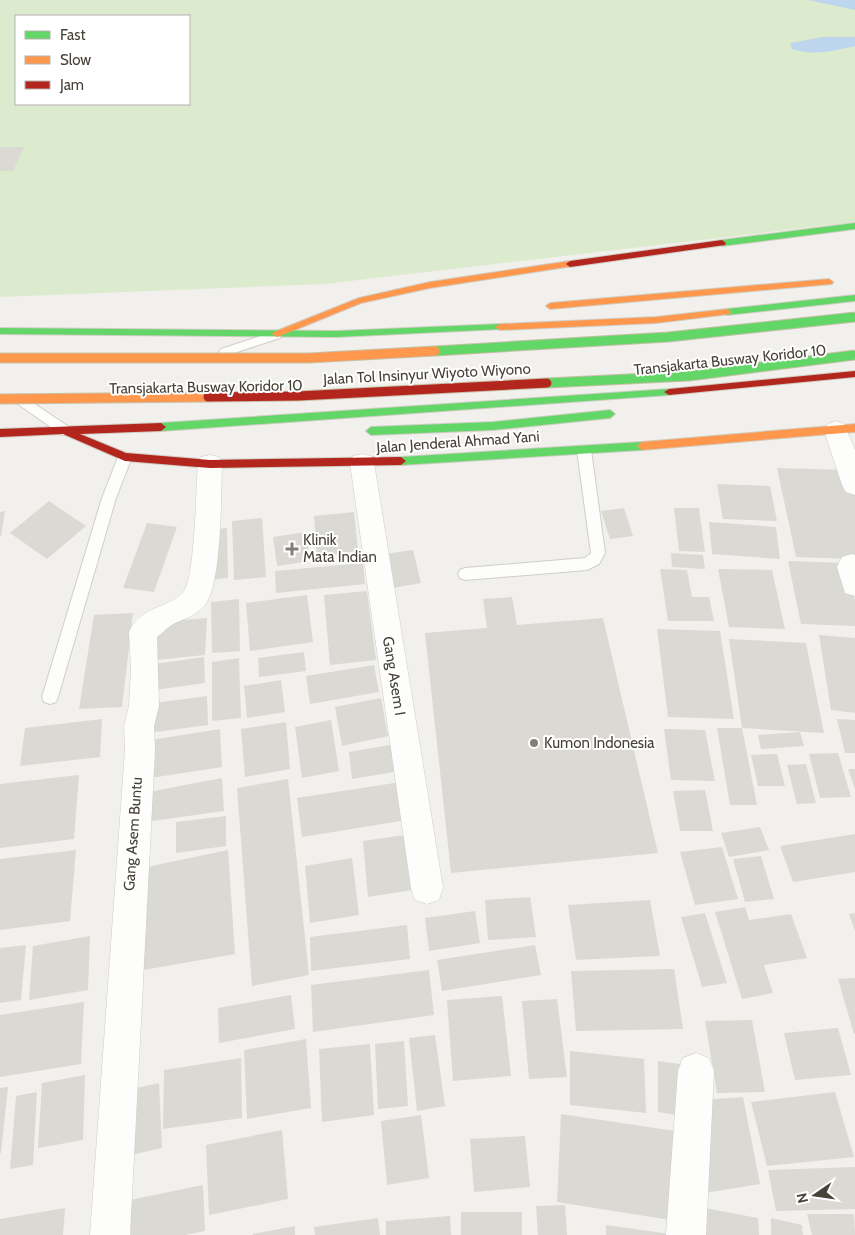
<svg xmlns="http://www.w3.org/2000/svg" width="855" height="1235" font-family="Cabin,sans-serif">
  <rect width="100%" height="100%" fill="#f1f0ec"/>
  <path fill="#dceacd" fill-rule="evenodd" d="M0 0H855V222L324 284 0 297ZM16 16H189V104H16Z"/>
  <path fill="#bed6ed" d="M808 0H855V10Z
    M823 37H855V46C833 51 814 56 792 49L790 43Z"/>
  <path fill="#dbd9d4" d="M0 147H24L13 171H0Z
    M777 468 848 470 855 495V559L796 557Z
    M717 484 770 486 777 521 723 519Z
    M49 501 86 526 47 559 10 533Z
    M624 508 633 536 610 539 601 511Z
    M674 508H699L705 552 679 551Z
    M5 511 1 536H0V512Z
    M354 512 358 551 317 556 314 516Z
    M262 518 266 577 234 580 232 521Z
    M709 522 776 527 780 559 712 554Z
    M147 523 177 527 154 592 123 588Z
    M227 528 228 578 208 580 209 530Z
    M306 532 310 561 277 566 273 537Z
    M413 550 421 583 393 588 385 554Z
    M671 553 703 555 705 569 672 567Z
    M788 561 846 563 855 601V626L801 624Z
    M363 563 365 584 276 593 275 571Z
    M660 569 687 570 692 597H709L714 621H668Z
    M718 569 772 570 785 629 729 627Z
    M367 591 376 660 330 665 324 595Z
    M307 595 313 642 250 651 246 603Z
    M512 597 517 625 603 618 658 853 451 873 425 633 487 628 483 599Z
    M239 599 240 651 212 653 211 602Z
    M133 613 122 707 79 709 94 615Z
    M207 618 205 655 156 660 158 622Z
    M657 629 720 631 734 719 668 717Z
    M819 635 855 638V713L831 710Z
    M729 639 806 643 824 733 742 728Z
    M304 652 306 671 259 677 258 658Z
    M204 657 205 683 154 690V664Z
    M239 658 241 718 212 721V662Z
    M374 665 379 692 310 704 306 676Z
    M281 680 285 712 247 718 244 686Z
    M207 696 208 725 148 733V704Z
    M381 698 388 736 342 746 335 707Z
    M102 719 100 757 20 766 25 728Z
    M837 719 855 720V753H845Z
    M331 720 339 771 302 778 295 727Z
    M286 722 290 769 245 777 241 729Z
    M717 728H742L757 805H730Z
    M220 729 222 767 144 779V741Z
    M664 729 705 730 715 781 671 780Z
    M800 732 804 746 761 749 758 735Z
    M395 744 400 771 352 779 349 752Z
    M838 753 851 797 820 798 809 754Z
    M777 754 785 786H758L751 755Z
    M806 764 816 803 797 804 787 765Z
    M848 769H855V789Z
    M79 775 74 839 0 848V784Z
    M222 778 224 811 138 823 143 793Z
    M288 779 309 975 252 986 237 788Z
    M401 782 407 820 302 837 297 798Z
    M705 790 713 831H680L673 791Z
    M226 816V846L176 853V822Z
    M760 827 769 850 729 857 721 833Z
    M855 834V872L793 882 780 846Z
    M405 835 412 890 368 897 363 841Z
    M722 847 738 899 695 905 680 852Z
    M76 850 70 921 0 930V859Z
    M228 850 235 954 132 972 137 869Z
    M761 856 774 899 745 902 733 859Z
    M352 858 359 915 310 923 305 866Z
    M530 897 536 937 488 940 485 900Z
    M650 900 660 956 576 960 568 905Z
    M745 907 749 920 791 914 807 958 764 965 773 993 742 999 715 912Z
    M475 911 480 943 429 951 425 918Z
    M705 913 727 983 702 987 681 917Z
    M855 913V931L849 914Z
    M407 925 410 959 311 971 310 937Z
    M90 936 88 990 29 1000 33 946Z
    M26 945 21 1000 0 1003V948Z
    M535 945 541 975 442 991 437 960Z
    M674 969 683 1029 576 1031 571 971Z
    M429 970 434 1015 313 1032 311 985Z
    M855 978V1034H854L838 979Z
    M291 995 295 1029 219 1043 218 1008Z
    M502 996 511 1076 453 1081 447 1000Z
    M557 999 567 1077 529 1079 522 1001Z
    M84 1002 81 1064 0 1077V1015Z
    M752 1020 765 1092 717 1093 705 1021Z
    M838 1028 851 1075 795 1080 784 1033Z
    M435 1035 445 1106 417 1111 409 1038Z
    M306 1039 311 1108 247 1119 244 1050Z
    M404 1041 408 1106 378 1109 375 1044Z
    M370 1044 374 1115 322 1122 319 1049Z
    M570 1051 644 1059 646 1113 570 1105Z
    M241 1058 242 1118 163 1129 164 1070Z
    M658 1061 687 1065 689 1117 658 1112Z
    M85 1075 83 1140 38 1148 42 1083Z
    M159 1083 162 1148 118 1158 119 1092Z
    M8 1087 1 1153H0V1088Z
    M37 1092 33 1165 10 1169 16 1096Z
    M835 1092 854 1157 767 1166 751 1102Z
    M743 1097 760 1184 699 1194 700 1100Z
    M561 1114 682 1132 683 1222 557 1202Z
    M421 1115 429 1178 387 1185 381 1121Z
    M282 1130 288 1199 209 1215 206 1145Z
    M525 1136 530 1187 474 1192 470 1139Z
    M855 1167V1209L776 1211 768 1170Z
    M203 1185 205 1231 185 1235H131L130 1200Z
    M565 1205 567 1235H538L536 1206Z
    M694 1206 758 1218 759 1235H694Z
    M65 1208 63 1235H0V1219Z
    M461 1212H522V1235H461Z
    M807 1214H854L855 1235H812Z
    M450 1216 451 1235H386V1221Z
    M378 1218 380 1235H315L314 1227Z
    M771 1218 802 1225 803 1235H771Z
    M606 1225 670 1234V1235H606Z
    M295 1226V1235H253V1234Z"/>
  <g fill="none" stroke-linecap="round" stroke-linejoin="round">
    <defs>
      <path id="lane" d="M276 331 280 332 282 335 280 338 225 356 219 352 221 349Z
        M20 394 72 429 74 432 72 435H62L15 402 14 399 15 396Z
        M584 445 591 450 605 553 599 564 587 570 465 580 460 578 458 574 460 570 465 568 585 558 591 553 577 450Z
        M125 452 132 457 116 498 58 697 56 702 50 704 44 702 42 697 102 498 118 457Z"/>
      <path id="street" d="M836 421 844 424 855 450V495L846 492 842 485 824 430 828 424Z
        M362 454 371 456 374 463 443 888 439 900 427 904 415 900 411 888 350 463 353 456Z
        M210 455 219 457 222 464C221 493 222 585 205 605 197 615 186 618 175 623 169 626 163 632 157 637L159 706 154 726 155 750 130 1235H90L125 750 124 726 129 706 131 669 129 632C142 604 170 609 184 591 195 577 196 487 198 464L201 457Z
        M851 554 855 555V596L845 593 837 567 842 557Z
        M696 1053 709 1058 714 1071 706 1235H666L678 1071 683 1058Z"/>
      <path id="fast" d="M855 223V229L722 246 718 243 722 240Z
        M855 295V301L727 315 723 312 727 309Z
        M500 324 503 325V329L337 337 0 334V328L337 331Z
        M669 389 674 392 669 395 161 431 156 427 161 423Z
        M610 410 615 414 610 418 493 430 371 435 366 431 371 427 493 422Z
        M642 442 647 446 642 450 401 465 396 461 401 457Z"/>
      <path id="slow" d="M570 261 574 264 573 266 430 288 361 303 280 336 277 337 272 334 274 332 359 298 430 282Z
        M829 279 833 282 832 284 550 309 546 306 550 303Z
        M727 309 731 312 730 314 656 323 500 330 495 327 500 324 656 317Z
        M855 424V432L642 450 637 446 642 442Z"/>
      <path id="jam" d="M722 240 726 243 725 245 570 267 566 264 570 261Z
        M855 371V377L669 395 664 392 669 389Z
        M161 423 166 427 161 431 80 434 126 453 210 460 401 457 406 461 401 465 210 468 125 461 63 434 0 437V429Z"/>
    </defs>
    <use href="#lane" stroke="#cfcec9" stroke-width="2"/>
    <use href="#street" stroke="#cfcec9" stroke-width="1"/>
    <use href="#fast" stroke="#d0cdc3" stroke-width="2"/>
    <use href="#slow" stroke="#d0cdc3" stroke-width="2"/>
    <use href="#jam" stroke="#d0cdc3" stroke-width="2"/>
    <use href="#lane" fill="#fdfdfc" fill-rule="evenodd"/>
    <use href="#street" fill="#fdfdfc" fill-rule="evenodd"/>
    <use href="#fast" fill="#63d668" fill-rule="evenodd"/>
    <use href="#slow" fill="#ff974d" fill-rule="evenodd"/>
    <use href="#jam" fill="#b3261e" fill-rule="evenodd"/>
    <defs>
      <path id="fast-bridge" d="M435 351 668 337 855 317
        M547 383 689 376 855 355"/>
      <path id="slow-bridge" d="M0 358H309L435 351
        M0 399 208 397"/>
      <path id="jam-bridge" d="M208 397 298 396 547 383"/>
    </defs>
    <use href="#fast-bridge" stroke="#c8bfa8" stroke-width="11" stroke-linecap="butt"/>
    <use href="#slow-bridge" stroke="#c8bfa8" stroke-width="11" stroke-linecap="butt"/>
    <use href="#jam-bridge" stroke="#c8bfa8" stroke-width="11" stroke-linecap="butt"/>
    <use href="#fast-bridge" stroke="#63d668" stroke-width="9"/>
    <use href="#slow-bridge" stroke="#ff974d" stroke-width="9"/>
    <use href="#jam-bridge" stroke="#b3261e" stroke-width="9"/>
  </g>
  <g fill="#827f76" stroke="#fff" stroke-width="2">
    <path d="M289.5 541.5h5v5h5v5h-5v5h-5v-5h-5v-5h5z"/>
    <circle cx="534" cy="743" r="5"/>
  </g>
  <g text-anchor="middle" stroke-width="4" stroke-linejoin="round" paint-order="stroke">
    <g font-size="15" fill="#474237" stroke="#fff">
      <text transform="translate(730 360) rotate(-6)" y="5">Transjakarta Busway Koridor 10</text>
      <text transform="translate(427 374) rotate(-3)" y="5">Jalan Tol Insinyur Wiyoto Wiyono</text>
      <text transform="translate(206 387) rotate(-1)" y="5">Transjakarta Busway Koridor 10</text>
      <text transform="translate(458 442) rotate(-4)" y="5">Jalan Jenderal Ahmad Yani</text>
      <text transform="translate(394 676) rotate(81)" y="5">Gang Asem I</text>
      <text transform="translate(133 834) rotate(-86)" y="5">Gang Asem Buntu</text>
    </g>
    <g font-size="15" fill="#474237" stroke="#fff" text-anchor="start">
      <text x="303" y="545">Klinik<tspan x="303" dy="17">Mata Indian</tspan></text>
      <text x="544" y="748">Kumon Indonesia</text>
    </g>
  </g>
  <rect x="15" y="15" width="175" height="90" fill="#ffffff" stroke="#b5b3af"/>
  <rect x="25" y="31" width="25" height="8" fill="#63d668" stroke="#b5b3af"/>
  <text x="60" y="40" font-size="15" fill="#474237">Fast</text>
  <rect x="25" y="56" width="25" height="8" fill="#ff974d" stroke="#b5b3af"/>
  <text x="60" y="65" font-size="15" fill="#474237">Slow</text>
  <rect x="25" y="81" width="25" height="8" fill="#b3261e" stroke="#b5b3af"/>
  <text x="60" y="90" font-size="15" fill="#474237">Jam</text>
  <g transform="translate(815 1195) rotate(257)" stroke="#ffffff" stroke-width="4" paint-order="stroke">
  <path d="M0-4L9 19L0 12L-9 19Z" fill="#474237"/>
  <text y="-8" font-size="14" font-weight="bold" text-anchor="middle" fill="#474237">N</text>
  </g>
</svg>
